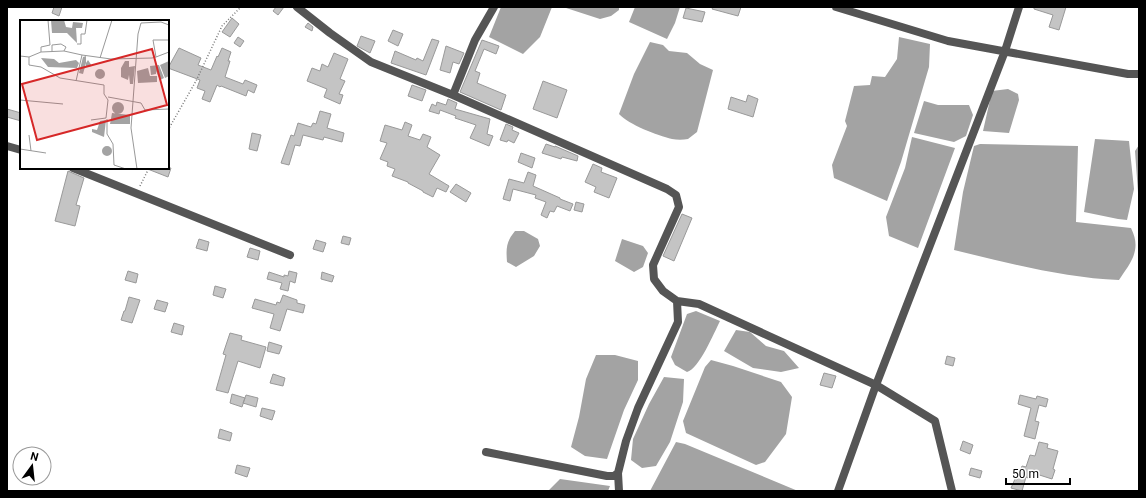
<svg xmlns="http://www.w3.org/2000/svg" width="1146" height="498" font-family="Roboto,sans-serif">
  <rect width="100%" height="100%" fill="#fff"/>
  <path fill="#a3a3a3" d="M501 7H552L540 37 523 54 489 37Z
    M563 7H619V10L611 16 600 19Z
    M635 7H680L675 23 667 39 629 22Z
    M899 37 930 44 929 67 901 162 887 201 834 178 832 165 847 126 845 121 854 86 870 85 872 76 885 77 897 59Z
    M650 42 663 45 669 51 687 53 700 64 713 70 697 132 688 139C683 140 677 140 672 139 657 135 629 125 619 114L634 74Z
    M1008 89 1018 94 1019 100 1009 133 983 131 992 91Z
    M924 101 938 105H969L973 115 966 136 954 142 914 133Z
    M912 137 955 148 918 248 889 236 886 217 905 168Z
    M1095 139 1129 141 1134 189 1127 220 1118 219 1084 212Z
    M980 144 1078 146 1076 222 1131 228C1142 250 1131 262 1119 280 1064 278 1008 263 954 250L963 192 974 146Z
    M1139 145V206L1135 151Z
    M515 231H524L538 239 540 246 534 256 516 267 507 262C506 248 506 242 515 231Z
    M622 239 643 246 648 253 643 267 634 272 615 261Z
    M696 311 720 321C714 333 699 369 687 372L675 365 671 357 687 314Z
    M736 330 750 332 766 346 784 351 799 368 781 372 753 368 724 351Z
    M596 355H615L638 361V380L624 410 607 459 585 456 571 447 579 417 586 379Z
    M711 360 733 366 781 382 792 397 786 434 765 462 756 465 686 433 683 421 705 367Z
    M664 377 684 379 683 402 670 442 656 466 642 468 631 460 633 439 649 404Z
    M676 442 685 444 798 491H650Z
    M560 479 610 486 608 491H548Z"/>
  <path fill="#c4c4c4" stroke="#999" d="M54 7H62L59 16 52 13Z
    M276 7H284L278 15 273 11Z
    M713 7H741L738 16 712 9Z
    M1034 7H1066L1059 30 1049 27 1053 15 1034 9Z
    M686 8 705 12 702 22 683 18Z
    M232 18 239 24 230 37 222 32Z
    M308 23 313 27 312 31 305 27Z
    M393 30 403 34 398 46 388 41Z
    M361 36 375 41 370 53 357 46Z
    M238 37 244 41 240 47 234 43Z
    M432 39 439 41 426 75 391 63 395 51 416 60 417 58 423 61Z
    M482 40 499 46 496 54 484 49 475 71 480 73 477 83 506 95 501 110 460 92Z
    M446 46 464 53 459 64 453 62 450 73 440 70Z
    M179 48 201 58 198 65 211 70 217 56 218 57 222 48 231 52 228 61H230L225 77 243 84 245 80 257 85 254 93 248 90 246 96 221 86 220 87 217 85 210 102 202 99 205 91 197 88 200 80 168 68Z
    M334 53 348 59 340 79 345 81 339 94 343 95 340 104 324 97 327 89 307 81 312 68 320 71 322 64 328 67Z
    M543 81 567 90 557 118 533 109Z
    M412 85 426 90 422 101 408 96Z
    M748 95 758 99 753 117 728 109 731 97 746 102Z
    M448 99 457 103 455 109 490 119 487 134 493 136 489 146 470 138 476 125 455 118 456 116 440 110 439 114 429 111 432 104 436 106 437 102 446 105Z
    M7 109 21 113V121L7 117Z
    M320 111 331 114 327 128 344 133 342 142 324 137 323 140 303 135 300 146 295 145 289 165 281 163 291 135 294 136 298 123 311 127 313 123 316 124Z
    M405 122 412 125 408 136 420 140 423 134 431 137 427 147 440 155 429 174 449 186 446 192 437 188 433 197 423 192V191L408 183V182L392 176 395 169 387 166 388 162 380 159 387 143 380 141 385 125 402 130Z
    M506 124 513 127 512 130 519 133 514 143 508 140 507 142 500 140Z
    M252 133 261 135 257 151 249 149Z
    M546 144 555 147V146L578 156 577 161 562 157 561 159 542 153Z
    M521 153 535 158 532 168 518 162Z
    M593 164 602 168 601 172 617 178 609 198 594 192 596 187 585 182Z
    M145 168H171L168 177Z
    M68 171 84 178 76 205 80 206 75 226 55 221Z
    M528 172 536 175 533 186 560 198V199L573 204 570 211 557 206 554 212 550 211 547 218 541 215 546 202 535 198 536 195 513 189 510 201 503 199 509 179 524 183Z
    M456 184 471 193 466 202 450 192Z
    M576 202 584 204 582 212 574 210Z
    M682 214 692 218 674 261 663 256Z
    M343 236 351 238 349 245 341 243Z
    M199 239 209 242 207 251 196 248Z
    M316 240 326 243 323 252 313 249Z
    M250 248 260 251 258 260 247 257Z
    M128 271 138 274 136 283 125 280Z
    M289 271 297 273 295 283 290 281 288 291 280 289 282 283 267 279 269 272 284 277V275L288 276Z
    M322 272 334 276 332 282 321 279Z
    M215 286 226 289 223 298 213 295Z
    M283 295 297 300V303L305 305 303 313 287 309 280 331 270 328 274 314 252 308 255 299 276 305 277 302 280 303Z
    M129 297 140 300 132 323 121 320 124 311H125Z
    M157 300 168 303 165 312 154 309Z
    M174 323 184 326 182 335 171 332Z
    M230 333 242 336 241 340 266 347 260 368 238 361 228 393 216 390 226 355 223 354Z
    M269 342 282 346 279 354 267 351Z
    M947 356 955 358 953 366 945 364Z
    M824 373 836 376 832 388 820 385Z
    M273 374 285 378 283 386 270 383Z
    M232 394 245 398 242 407 230 403Z
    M246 395 258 398 256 407 243 403Z
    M1020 395 1036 399 1037 396 1048 399 1046 407 1039 405 1035 421 1039 422 1035 439 1024 436 1031 408 1018 404Z
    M262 408 275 411 272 420 260 416Z
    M220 429 232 433 230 441 218 438Z
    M963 441 973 445 970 454 960 450Z
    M1039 442 1048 444 1047 448 1058 451 1053 469 1055 470 1052 479 1030 472 1028 478 1026 477 1022 491 1011 488 1015 479 1017 480 1022 466 1026 467 1030 455 1035 456Z
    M237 465 250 468 247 477 235 473Z
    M971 468 982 471 980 478 969 475Z"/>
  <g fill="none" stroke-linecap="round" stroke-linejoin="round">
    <path stroke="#777" stroke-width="1.5" stroke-dasharray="1 2" stroke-linecap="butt" d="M168 130 196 81 222 26 241 7
      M140 186 149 168"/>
    <path stroke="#555" stroke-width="8" d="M297 7 330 33 371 62 453 95 667 189 676 195 679 207 653 265 654 279 663 291 677 301 678 322 638 408 626 441 618 473 614 476H607L486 452
      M836 7 948 41 1128 74H1139
      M453 95 475 40 494 7
      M7 146 21 150
      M73 168 290 255
      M677 301 699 304 876 385 935 421 952 491
      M618 473 619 491
      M838 491 876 385 1005 51 1019 7"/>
  </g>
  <g transform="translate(20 20)">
    <rect width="149" height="149" fill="#fff"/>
    <path d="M31 0H44L46 7 52 8 53 2 63 3 62 8H56L57 23 47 13H32ZM66 36V43L68 40 72 46 66 47V43L63 54 59 53 63 37ZM21 38 34 39 39 43 56 40 59 43 57 48 28 47ZM105 41H109V47L115 46 113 64H110L109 55 108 60 101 57V48ZM149 41V56L145 58 140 45ZM139 45 144 58 140 60 136 51V54L131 55 130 46ZM128 48 130 56H137V62L118 63 117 51ZM75 54a5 5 0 1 1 10 0a5 5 0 1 1-10 0ZM92 88a6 6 0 1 1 12 0a6 6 0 1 1-12 0ZM92 93 110 95V104H90ZM86 100 84 117 72 112V109L77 110 80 101ZM82 131a5 5 0 1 1 10 0a5 5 0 1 1-10 0Z" fill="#a3a3a3"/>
    <path fill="none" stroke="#999" stroke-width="1" d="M57 24H61V14H65L67 0M21 32 44 31 62 35M32 32V25L41 24 46 27 44 31M0 36 9 37 21 32V27L30 25 28 0M9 37V45L21 47 40 58 84 65V74L88 80 86 98 71 100M136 37 149 32M80 38 92 0M56 61 62 35 91 39 132 38 136 37 133 20H149M88 77 121 83 125 90 149 89M0 80 43 84M87 99V114L93 124 94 145 106 149M9 115 11 131M0 129 26 133M117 149 111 108 118 14 121 3 141 2 149 5"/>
    <path fill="#d62828" fill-opacity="0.15" stroke="#d62828" stroke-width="2" d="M132 29 147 85 17 120 2 64Z"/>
    <rect width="149" height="149" fill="none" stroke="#000" stroke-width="2"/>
  </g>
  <rect width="1146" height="498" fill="none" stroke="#000000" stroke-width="16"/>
  <g transform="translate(32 466) rotate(15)"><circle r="19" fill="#ffffff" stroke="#999999"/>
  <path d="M0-3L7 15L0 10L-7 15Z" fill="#000000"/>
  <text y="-6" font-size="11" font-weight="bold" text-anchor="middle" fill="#000000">N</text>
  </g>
  <path d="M1006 478v6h64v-6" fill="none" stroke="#000000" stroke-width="2"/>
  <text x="1012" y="478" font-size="12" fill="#000000" stroke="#ffffff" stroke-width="3" paint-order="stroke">50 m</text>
</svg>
